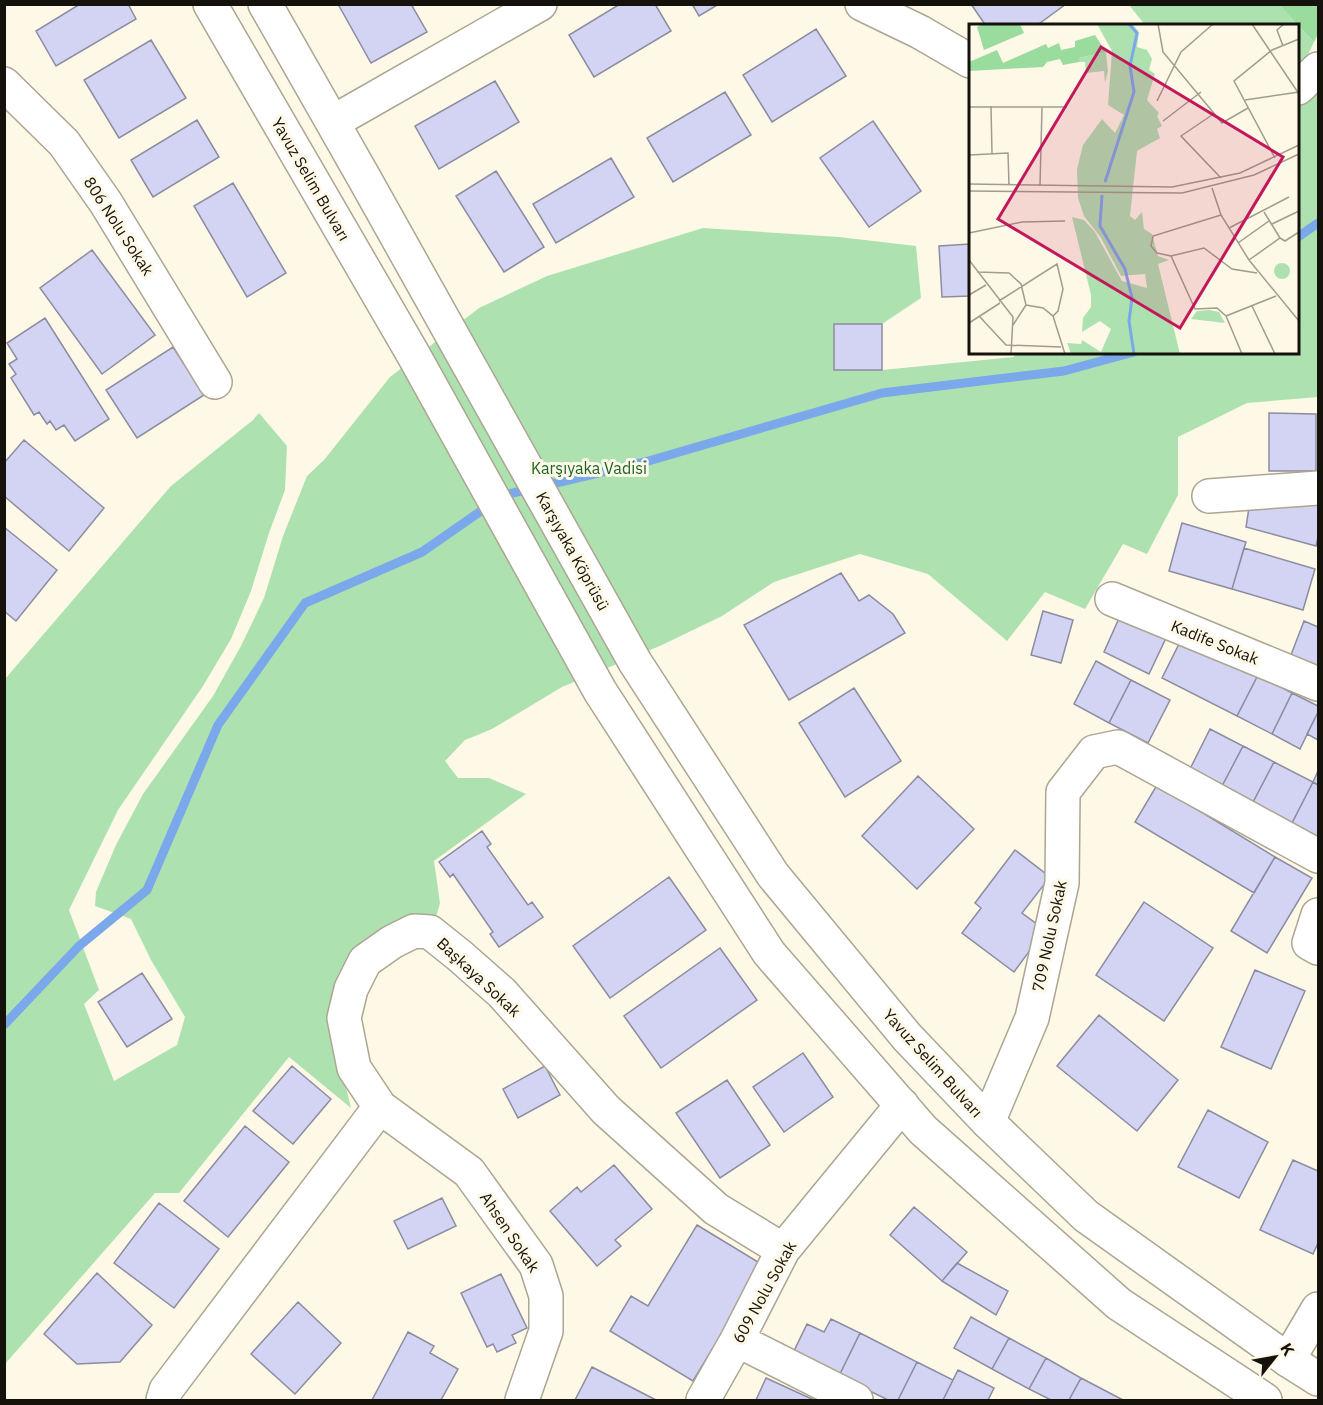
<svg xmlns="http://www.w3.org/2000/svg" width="1323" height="1405" font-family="'IBM Plex Sans',sans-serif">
  <rect width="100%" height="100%" fill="#fef8e7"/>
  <path fill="#ade2b0" d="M1129 5H1279L1314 42 1301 69 1298 71V26L1145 25Z
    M1318 88V397L1247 403 1178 437V495L1147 554 1123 544 1085 609 1045 592 1007 641 928 574 860 554 774 582 722 616 662 645 562 687 492 729 465 740 445 761 458 778H489L526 794 434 861 440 903 435 921 362 953 341 1067 351 1108 289 1057 179 1193H155L5 1364V679L171 486 253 420 259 413 287 446 285 490 269 533 251 591 231 639 203 686 118 810 69 910 99 990 84 1004 114 1081 177 1045 185 1017 151 960 131 919 95 906 96 892 116 845 143 794 213 696 241 646 264 598 283 536 307 476 324 460 390 377 479 308 547 276 703 228 839 237 916 246 921 298 882 324V370L1014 357V352H1298V104Z"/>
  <path fill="#99dc9d" d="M1279 5H1318V34L1314 42Z"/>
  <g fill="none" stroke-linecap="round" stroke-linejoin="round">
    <path stroke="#7ba8eb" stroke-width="9" d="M1298 237 1318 223
      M543 486 645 462 882 393 1064 371 1134 352
      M4 1025 79 946 147 890 218 725 305 603 422 552 504 495 530 489"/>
  </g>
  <path fill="#d3d3f3" stroke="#8c8ca1" stroke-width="1.5" d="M80 4H128L136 19 56 66 36 31Z
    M338 4H411L427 32 371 63Z
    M620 4H655L671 31 594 77 569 35Z
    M692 4H719L699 16Z
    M971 4H1066L1036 26H986Z
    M816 29 846 76 772 122 743 75Z
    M151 40 186 98 119 138 84 80Z
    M495 81 519 122 439 169 415 126Z
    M725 92 751 135 673 182 647 138Z
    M197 120 219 157 153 197 131 160Z
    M873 121 921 191 869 227 820 158Z
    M611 158 634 197 556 243 533 204Z
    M496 171 544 247 504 272 456 196Z
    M233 183 286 273 247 297 194 206Z
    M970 244V296L942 297 939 246Z
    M92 250 155 335 102 374 40 288Z
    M45 318 109 419 75 441 64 425 56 430 50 421 47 424 39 412 34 415 11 378 16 374 9 364 17 359 7 343Z
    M834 324H882V370H834Z
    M173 347 204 395 137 438 106 390Z
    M1269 413 1316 414V471H1269Z
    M24 440 104 508 69 551 4 496V463Z
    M1318 494V537L1316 546 1246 527 1250 501Z
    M1182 523 1246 542 1232 589 1169 571Z
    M4 527 57 570 16 621 4 611Z
    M1244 548 1315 569 1303 610 1232 589Z
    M841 573 859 601 869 595 893 614 905 633 789 700 744 625Z
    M1043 611 1073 620 1061 663 1031 655Z
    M1120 616 1166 638 1149 674 1104 652Z
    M1304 621 1318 627V672L1289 660Z
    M1183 636 1258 675 1237 716 1162 678Z
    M1096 661 1131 680 1109 723 1074 704Z
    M1258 675 1292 693 1272 734 1237 716Z
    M1131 680 1170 700 1148 743 1109 723Z
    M854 688 901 761 845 797 799 723Z
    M1292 693 1318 706V712L1300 749 1272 734Z
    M1318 712V740L1307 734Z
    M1210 729 1243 746 1220 790 1188 773Z
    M1243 746 1274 762 1251 806 1220 790Z
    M1274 762 1313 782 1290 827 1251 806Z
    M1318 771V785L1313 782Z
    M918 776 974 829 917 889 862 836Z
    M1313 782 1318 785V841L1290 827Z
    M1157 785 1275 857 1254 893 1135 822Z
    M482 831 491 844 487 847 528 905 532 902 543 917 499 947 490 934 493 932 453 874 450 877 439 862Z
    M1015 850 1050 877 1022 913 1045 930 1014 972 962 933 981 908 975 903Z
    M1275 857 1312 878 1267 953 1231 931Z
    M669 877 706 930 610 998 573 946Z
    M1144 902 1213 948 1164 1021 1096 975Z
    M720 948 757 1000 661 1068 624 1016Z
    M1255 970 1305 991 1271 1069 1221 1047Z
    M142 973 172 1019 127 1047 98 1002Z
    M1099 1015 1178 1080 1137 1131 1057 1066Z
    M803 1053 833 1097 784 1132 753 1087Z
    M292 1066 331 1099 293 1144 253 1111Z
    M545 1066 560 1095 518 1118 503 1089Z
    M727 1080 770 1145 720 1178 676 1113Z
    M1208 1110 1268 1142 1239 1198 1178 1167Z
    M245 1126 289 1162 228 1237 184 1201Z
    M1293 1160 1318 1171V1243L1313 1254 1260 1230Z
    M614 1165 652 1209 615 1240 621 1246 597 1266 550 1211 577 1187 581 1192Z
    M442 1198 456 1226 408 1249 394 1221Z
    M159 1203 219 1249 174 1308 114 1263Z
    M914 1207 967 1252 942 1281 890 1235Z
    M697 1225 763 1265 693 1381 610 1331 631 1296 648 1306Z
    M957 1263 1008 1291 996 1315 942 1281Z
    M97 1273 152 1325 120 1362 77 1364 44 1334Z
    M501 1274 527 1328 512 1335 516 1343 497 1352 493 1344 487 1347 461 1293Z
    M298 1302 341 1343 295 1394 251 1354Z
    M971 1317 1009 1338 992 1369 954 1348Z
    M831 1319 860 1333 839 1376 793 1353 807 1324 824 1332Z
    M408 1332 434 1346 430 1353 458 1369 441 1400H372Z
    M860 1333 917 1362 898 1400H888L839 1376Z
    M1009 1338 1046 1358 1029 1389 992 1369Z
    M1046 1358 1081 1378 1069 1400H1051L1029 1389Z
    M917 1362 953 1380 943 1400H898Z
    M592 1367 656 1400H575Z
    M958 1370 994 1388 988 1400H943Z
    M766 1378 814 1400H756Z
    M1081 1378 1123 1400H1069Z"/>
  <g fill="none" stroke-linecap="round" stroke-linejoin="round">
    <defs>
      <path id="minor" d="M862 4 920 32 970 61
        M4 84 64 143 106 203 215 382
        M1298 88 1318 69
        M333 122 540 4
        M1209 496 1318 488
        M1112 599 1318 684
        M1318 915 1309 943 1318 948
        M380 1107 469 1172 536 1265 546 1296V1331L522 1400
        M988 1122 1032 1018 1062 883 1063 792 1094 752 1118 747 1318 856
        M737 1340 856 1400
        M1288 1360 1318 1309
        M163 1400 166 1390 380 1107 354 1068 344 1018 351 989 365 961 392 942 414 931 430 932 460 956 502 993 606 1110 716 1209 783 1250
        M703 1400 737 1340 783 1250 902 1105"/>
      <path id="major" d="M210 4 413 354 600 691 769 953 923 1130 1119 1304 1265 1400
        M265 4 363 176 635 662 773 875 907 1037 988 1122 1086 1216 1288 1360 1318 1379"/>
    </defs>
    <use href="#minor" stroke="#aca591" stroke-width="36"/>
    <use href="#major" stroke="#aca591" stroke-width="36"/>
    <use href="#minor" stroke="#fff" stroke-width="33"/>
    <use href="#major" stroke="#fff" stroke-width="33"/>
  </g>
  <g text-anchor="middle" stroke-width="6" stroke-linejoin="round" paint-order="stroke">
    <g font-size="16" fill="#15120b" stroke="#fef8e7">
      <text transform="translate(311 179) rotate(60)" y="6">Yavuz Selim Bulvarı</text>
      <text transform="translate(119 226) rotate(57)" y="6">806 Nolu Sokak</text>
      <text transform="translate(573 551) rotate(61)" y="6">Karşıyaka Köprüsü</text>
      <text transform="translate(1215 642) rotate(22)" y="6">Kadife Sokak</text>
      <text transform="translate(1049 936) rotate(-78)" y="6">709 Nolu Sokak</text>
      <text transform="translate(479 977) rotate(43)" y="6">Başkaya Sokak</text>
      <text transform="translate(933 1063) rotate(48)" y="6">Yavuz Selim Bulvarı</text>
      <text transform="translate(510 1232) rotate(56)" y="6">Ahsen Sokak</text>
      <text transform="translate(764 1292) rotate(-61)" y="6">609 Nolu Sokak</text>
    </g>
    <g font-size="16" fill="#1f632a" stroke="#fef8e7">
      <text x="589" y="474">Karşıyaka Vadisi</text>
    </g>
  </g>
  <g transform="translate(969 24)">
    <rect width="330" height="330" fill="#fef8e7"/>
    <path d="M128 0H163L170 8 168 23 178 26 183 35 180 46 186 50 178 76 190 89 188 92 193 102 188 105 191 114 168 127 161 192 166 196 173 188 175 205 183 210 189 232 200 236 189 240 211 330H102L98 319 112 320 113 316 132 328 142 305 131 297 113 308 114 294 122 283V271L103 193 115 196 126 208 153 257 178 264 176 250 152 252 132 214 115 192 109 174 108 145 114 121 133 95 146 109 155 91 139 81 143 27ZM137 28 139 47 136 59 135 47 117 49 116 38H110V34ZM305 247a8 8 0 1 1 16 0a8 8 0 1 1-16 0ZM240 286 250 288 256 299 222 295 228 287Z" fill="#ade2b0"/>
    <path d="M14 0H51L55 9 15 26 8 3ZM126 11 137 28 110 34V38L94 41 91 35 78 38 74 43 0 47V38L28 26 34 39 77 20 79 24 90 19 92 26 106 23V17Z" fill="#99dc9d"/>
    <path fill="none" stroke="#7ba8eb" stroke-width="3" d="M136 158 165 68 161 42 168 9 160 0M133 171 131 202 156 245 163 274 160 297 165 330"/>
    <path fill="none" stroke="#a19c8f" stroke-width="1.5" d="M189 0 194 28 253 99 279 84M283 0 330 70M314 22 308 6 315 0M276 76 330 68M188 77 212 28 244 0M22 82 23 130M0 83H98M246 89 212 112 252 154M194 97 232 68M0 131 39 129 40 161M306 134 265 57 303 26 330 15M0 160 203 163 271 149 330 121M71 161 73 84M243 164 252 191 280 236 330 297M0 167 213 169 285 151 330 130M295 188 311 214M252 191 184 212 182 222 188 229 202 232 226 285 248 284 257 292 273 330M260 204 320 173M0 209 53 198 96 197M269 219 300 197 303 200 330 187M202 232 235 224 263 245 288 249M0 236 44 293 42 330M280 236 311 214 316 217 330 208M8 248 40 249 52 260 57 281 44 301M0 271 17 261M30 277 88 240 94 265 89 287 84 292M57 281 74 284 84 292 96 330M283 282 306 330M257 292 307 272M11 293 37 321 92 323M0 299 31 279"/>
    <path fill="#c2185b" fill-opacity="0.15" stroke="#c2185b" stroke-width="3" d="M132 23 314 133 211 304 29 195Z"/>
    <rect width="330" height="330" fill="none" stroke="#15120b" stroke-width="3"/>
  </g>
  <rect width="1323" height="1405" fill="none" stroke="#15120b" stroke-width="12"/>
  <g transform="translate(1275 1357) rotate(59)" stroke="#fef8e7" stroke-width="4.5" paint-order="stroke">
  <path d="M0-4.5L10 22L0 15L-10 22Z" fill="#15120b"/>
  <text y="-9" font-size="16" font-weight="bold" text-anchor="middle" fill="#15120b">K</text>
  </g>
</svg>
